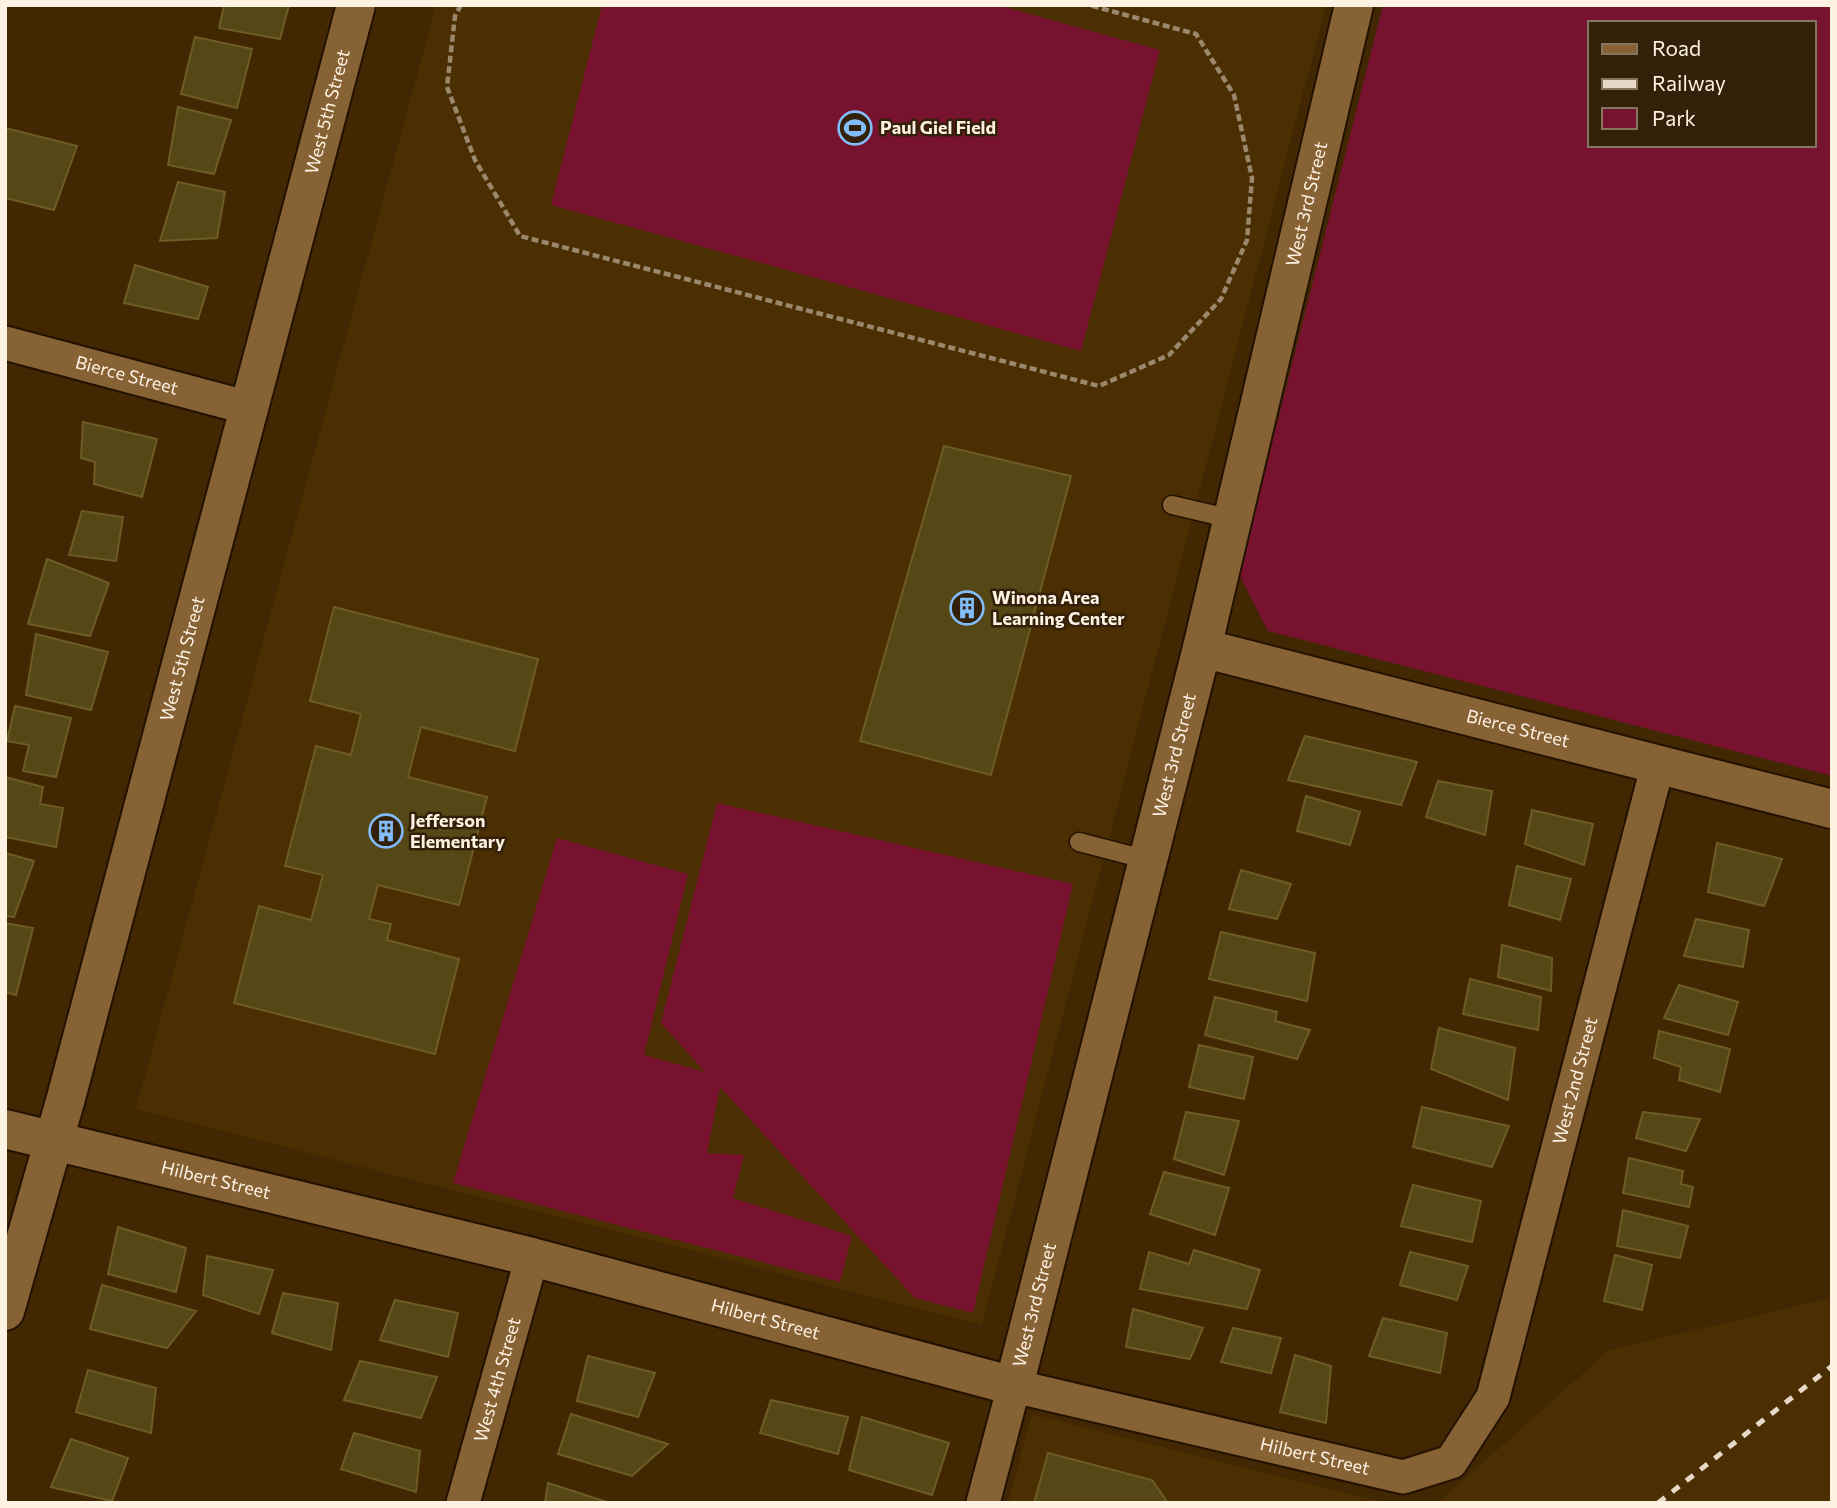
<svg xmlns="http://www.w3.org/2000/svg" width="1837" height="1508" font-family="Commissioner,sans-serif">
  <rect width="100%" height="100%" fill="#412803"/>
  <path fill="#4b2e01" d="M436 5H1326L982 1325 136 1109Z
    M1832 1298V1503H1438L1609 1350Z
    M1032 1414 1387 1503H1008Z"/>
  <path fill="#77132f" fill-rule="evenodd" d="M602 5H997L1160 50 1081 351 551 205Z
    M1383 5H1832V776L1268 631 1239 574ZM1590 23H1814V145H1590Z
    M717 803 1073 884 973 1313 915 1298 720 1087 707 1153 744 1155 733 1198 852 1236 840 1282 453 1183 557 838 688 874 644 1055 705 1072 661 1023Z"/>
  <path fill="#564717" stroke="#6e5c25" stroke-width="2" d="M218 5H289L280 39 219 28 224 6Z
    M195 37 252 49 237 108 181 94Z
    M178 107 231 120 214 174 168 165Z
    M5 128 77 146 54 210 5 198Z
    M178 182 225 192 217 238 160 241Z
    M135 265 208 287 198 319 124 303Z
    M83 422 157 439 142 497 94 484 95 462 81 458Z
    M944 446 1071 476 991 775 860 741Z
    M82 511 123 517 116 561 69 555Z
    M47 559 109 583 90 636 28 624Z
    M334 607 538 659 515 751 421 727 408 777 487 797 459 905 378 885 369 919 391 924 387 940 459 959 435 1054 234 1003 259 906 311 920 323 875 285 866 316 746 351 755 361 714 310 701Z
    M36 634 108 652 91 710 26 695Z
    M15 706 71 718 56 777 23 771 29 745 7 741Z
    M1305 736 1417 762 1401 805 1288 780Z
    M5 777 43 787 40 804 63 808 56 847 5 837Z
    M1438 781 1492 791 1485 835 1426 817Z
    M1306 796 1360 812 1350 845 1297 831Z
    M1532 810 1593 824 1584 865 1525 844Z
    M1717 843 1782 859 1764 906 1708 892Z
    M5 853 34 861 14 917 5 916Z
    M1517 866 1571 879 1560 920 1509 905Z
    M1241 870 1291 884 1277 919 1229 909Z
    M1696 919 1749 930 1743 967 1684 956Z
    M5 923 33 928 16 995 5 992Z
    M1221 932 1315 953 1307 1001 1209 979Z
    M1502 945 1552 958 1551 991 1498 977Z
    M1470 979 1541 997 1538 1030 1463 1014Z
    M1679 985 1738 1002 1728 1035 1664 1018Z
    M1215 997 1277 1012 1275 1021 1310 1030 1297 1059 1205 1035Z
    M1439 1028 1515 1048 1508 1100 1431 1069Z
    M1659 1031 1730 1049 1720 1092 1679 1080 1681 1067 1654 1058Z
    M1199 1045 1253 1057 1244 1099 1189 1087Z
    M1422 1107 1509 1126 1492 1167 1413 1147Z
    M1186 1112 1239 1121 1224 1175 1174 1159Z
    M1643 1112 1700 1119 1686 1151 1636 1138Z
    M1629 1158 1683 1171 1681 1184 1693 1187 1689 1207 1623 1193Z
    M1164 1172 1229 1188 1215 1235 1150 1214Z
    M1413 1185 1481 1201 1472 1242 1401 1226Z
    M1623 1210 1688 1226 1680 1258 1617 1246Z
    M118 1227 186 1248 176 1292 108 1274Z
    M1194 1250 1260 1270 1247 1309 1140 1289 1149 1252 1189 1264Z
    M1410 1252 1468 1266 1457 1300 1400 1285Z
    M1615 1255 1652 1265 1642 1310 1604 1301Z
    M207 1256 273 1270 259 1314 203 1295Z
    M102 1285 196 1311 167 1348 90 1329Z
    M283 1293 338 1303 331 1350 272 1333Z
    M395 1300 458 1313 448 1357 380 1340Z
    M1133 1309 1203 1328 1190 1359 1126 1347Z
    M1383 1318 1447 1333 1440 1373 1369 1356Z
    M1233 1328 1281 1338 1271 1373 1221 1362Z
    M1295 1355 1331 1366 1326 1423 1280 1412Z
    M588 1356 655 1373 638 1417 577 1401Z
    M360 1361 437 1377 421 1418 344 1400Z
    M88 1370 156 1388 151 1433 76 1412Z
    M771 1400 848 1417 838 1454 760 1433Z
    M571 1414 668 1444 632 1476 558 1454Z
    M862 1417 949 1443 932 1495 849 1470Z
    M354 1433 420 1451 416 1492 341 1469Z
    M71 1439 128 1458 112 1501 51 1487Z
    M1048 1453 1152 1480 1168 1503H1034Z
    M548 1483 610 1503H545Z"/>
  <g fill="none" stroke-linecap="round" stroke-linejoin="round">
    <defs>
      <path id="lane" d="M1172 505 1232 519
        M1079 842 1148 860"/>
      <g id="street">
        <path id="s1" d="M5 343 249 408"/>
        <path id="s2" d="M463 1503 532 1257"/>
        <path id="s3" d="M983 1503 1014 1386 1403 1477 1451 1462 1493 1397 1658 764"/>
      </g>
      <g id="secondary">
        <path id="s4" d="M1202 648 1832 809"/>
        <path id="s5" d="M5 1129 532 1257 1014 1386 1202 648 1354 5"/>
        <path id="s6" d="M5 1311 66 1098 356 5"/>
      </g>
    </defs>
    <use href="#lane" stroke="#231200" stroke-width="21"/>
    <use href="#street" stroke="#231200" stroke-width="37"/>
    <use href="#secondary" stroke="#231200" stroke-width="42"/>
    <path stroke="#9a886d" stroke-width="4.5" stroke-dasharray="7 3.5" stroke-linecap="butt" d="M461 5 455 16 447 87 475 160 520 236 1099 386 1169 355 1221 299 1247 240 1252 178 1234 95 1196 34 1089 5"/>
    <use href="#lane" stroke="#866235" stroke-width="18"/>
    <use href="#street" stroke="#866235" stroke-width="33"/>
    <use href="#secondary" stroke="#866235" stroke-width="38"/>
    <path stroke="#e6d9c7" stroke-width="5" stroke-dasharray="9 9" stroke-linecap="butt" d="M1658 1503 1832 1366"/>
  </g>
  <defs>
    <symbol id="stadium-ring" viewBox="-11 -11 22 22"><circle r="9.5" fill="#322008" stroke="#83bcfb" stroke-width="1.5"/><path d="M0-5a6.5 5 0 1 0 0 10a6.5 5 0 1 0 0-10ZM-3.5-1.8h7v3.6h-7Z" fill="#83bcfb"/></symbol>
    <symbol id="building-ring" viewBox="-11 -11 22 22"><circle r="9.5" fill="#322008" stroke="#83bcfb" stroke-width="1.5"/><path d="M-4-6H4V6H1V3H-1V6H-4ZM-2.5-4.3h1.7v1.8h-1.7ZM.8-4.3h1.7v1.8H.8ZM-2.5-1h1.7V.8h-1.7ZM.8-1h1.7V.8H.8Z" fill="#83bcfb"/></symbol>
  </defs>
  <g fill-rule="evenodd">
    <use href="#stadium-ring" x="836" y="109" width="38" height="38"/>
    <use href="#building-ring" x="948" y="589" width="38" height="38"/>
    <use href="#building-ring" x="367" y="812" width="38" height="38"/>
  </g>
  <g text-anchor="middle" stroke-width="5" stroke-linejoin="round" paint-order="stroke">
    <g font-size="18" fill="#fef2e3" stroke="#322008">
      <text dy="6" stroke="none"><textPath href="#s6" startOffset="1242">West 5th Street</textPath></text>
      <text dy="6" stroke="none"><textPath href="#s5" startOffset="2259">West 3rd Street</textPath></text>
      <text dy="6" stroke="none"><textPath href="#s1" startOffset="126">Bierce Street</textPath></text>
      <text dy="6" stroke="none"><textPath href="#s6" startOffset="676">West 5th Street</textPath></text>
      <text dy="6" stroke="none"><textPath href="#s4" startOffset="326">Bierce Street</textPath></text>
      <text dy="6" stroke="none"><textPath href="#s5" startOffset="1692">West 3rd Street</textPath></text>
      <text dy="6" stroke="none"><textPath href="#s3" startOffset="975">West 2nd Street</textPath></text>
      <text dy="6" stroke="none"><textPath href="#s5" startOffset="217">Hilbert Street</textPath></text>
      <text dy="6" stroke="none"><textPath href="#s5" startOffset="1125">West 3rd Street</textPath></text>
      <text dy="6" stroke="none"><textPath href="#s5" startOffset="784">Hilbert Street</textPath></text>
      <text dy="6" stroke="none"><textPath href="#s2" startOffset="128">West 4th Street</textPath></text>
      <text dy="6" stroke="none"><textPath href="#s3" startOffset="430">Hilbert Street</textPath></text>
    </g>
    <g font-size="18" font-weight="bold" fill="#fef2e3" stroke="#322008" text-anchor="start">
      <text x="880" y="134">Paul Giel Field</text>
      <text x="992" y="604">Winona Area<tspan x="992" dy="21">Learning Center</tspan></text>
      <text x="410" y="827">Jefferson<tspan x="410" dy="21">Elementary</tspan></text>
    </g>
  </g>
  <rect width="1837" height="1508" fill="none" stroke="#fef2e3" stroke-width="14"/>
  <rect x="1588" y="21" width="228" height="126" fill="#322008" stroke="#847460" stroke-width="2"/>
  <rect x="1602" y="44" width="35" height="10" fill="#866235" stroke="#847460" stroke-width="2"/>
  <text x="1652" y="56" font-size="21" fill="#fef2e3">Road</text>
  <rect x="1602" y="79" width="35" height="10" fill="#e6d9c7" stroke="#847460" stroke-width="2"/>
  <text x="1652" y="91" font-size="21" fill="#fef2e3">Railway</text>
  <rect x="1602" y="108" width="35" height="21" fill="#77132f" stroke="#847460" stroke-width="2"/>
  <text x="1652" y="126" font-size="21" fill="#fef2e3">Park</text>
</svg>
